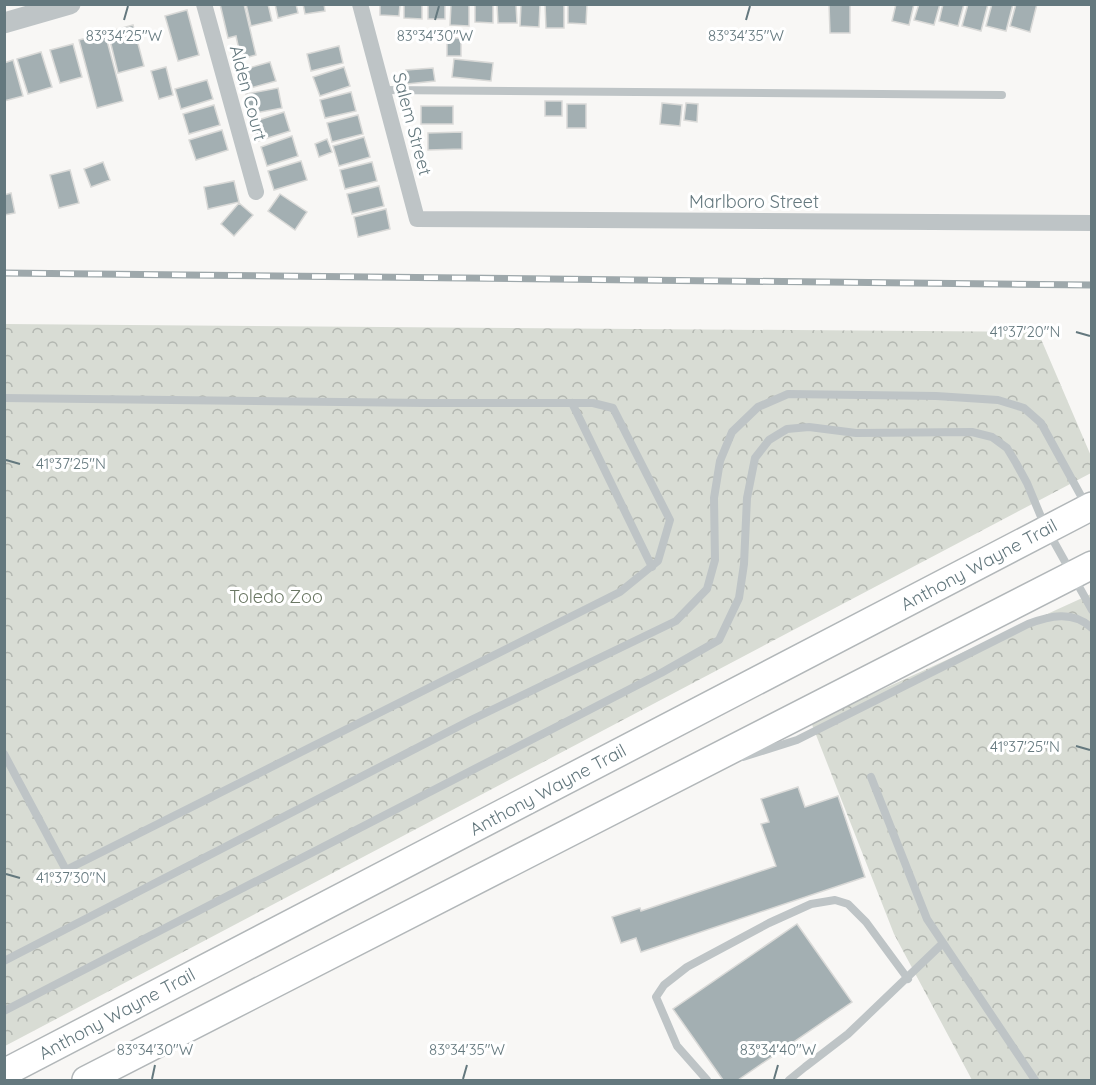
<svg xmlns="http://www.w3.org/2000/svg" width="1096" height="1085" font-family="Quicksand,sans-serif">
  <defs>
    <pattern id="park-crowns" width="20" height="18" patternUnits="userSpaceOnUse" patternTransform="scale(1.5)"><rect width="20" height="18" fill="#d8dcd4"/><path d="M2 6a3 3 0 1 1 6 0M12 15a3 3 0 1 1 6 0" fill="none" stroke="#b3b7b1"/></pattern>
  </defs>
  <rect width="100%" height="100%" fill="#f8f7f5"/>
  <path fill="url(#park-crowns)" d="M5 324 1038 332 1091 456V473L5 1046Z
    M1091 594V1080H972L894 934 811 722Z"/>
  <path fill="#a3afb2" stroke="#d9d9d7" stroke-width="1.5" d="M220 4H244L256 55 241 59 236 36 228 38Z
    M246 4H268L272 21 251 26Z
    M275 4H296L298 13 278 18Z
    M303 4H324L325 11 305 14Z
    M380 4H400L399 16 380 15Z
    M404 4H422V19L404 18Z
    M428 4H445V19H428Z
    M451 4H469V26L450 25Z
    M475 4H493V23L475 22Z
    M497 4H516L517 23H498Z
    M521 4H540L539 27 520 26Z
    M545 4H564V28H546Z
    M568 4H587L586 24 568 23Z
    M829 4H850V33H830Z
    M896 4H914L909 25 892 21Z
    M919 4H940L934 25 914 20Z
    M943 4H964L958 26 939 21Z
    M968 4H988L981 31 962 26Z
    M992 4H1013L1006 31 986 26Z
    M1016 4H1037L1030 32 1010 26Z
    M187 10 199 55 178 61 165 16Z
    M133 25 144 66 118 73 108 32Z
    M105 33 123 101 97 108 79 40Z
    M447 38H461V56H447Z
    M73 44 82 77 60 83 50 50Z
    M339 46 343 63 311 71 307 54Z
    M41 52 52 87 28 94 17 59Z
    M454 59 493 63 491 81 452 77Z
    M13 60 23 96 4 101V63Z
    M270 62 276 81 243 90 238 71Z
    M166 67 173 95 159 99 151 71Z
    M344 67 350 86 320 96 313 77Z
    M433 68 435 81 407 84 406 70Z
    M207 80 213 99 181 109 175 89Z
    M278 88 282 108 250 114 246 94Z
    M351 92 356 111 325 118 320 100Z
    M545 101H562V116H545Z
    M662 103 682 105 680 126 660 124Z
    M686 103 698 104 697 122 684 120Z
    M567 104H586V128H567Z
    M214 105 220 125 189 134 183 114Z
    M421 106H453V124H421Z
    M284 112 290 131 258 141 252 122Z
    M358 115 363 134 332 142 327 123Z
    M222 130 228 150 196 160 189 140Z
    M462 132V149L428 150V133Z
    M292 136 298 156 267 166 261 147Z
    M364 137 370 157 339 166 333 146Z
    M327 139 332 152 319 157 315 144Z
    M301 161 307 180 274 190 268 171Z
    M103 162 110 180 91 187 84 169Z
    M372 162 377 181 345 189 340 170Z
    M70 170 79 203 59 208 50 175Z
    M234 181 239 202 208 209 204 187Z
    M379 186 384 206 352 214 347 194Z
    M11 193 15 213 4 215V195Z
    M280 194 307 212 295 230 268 211Z
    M239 203 253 215 234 236 221 224Z
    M386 209 390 229 358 237 354 217Z
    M798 787 805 807 838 796 865 877 641 952 636 938 621 943 612 917 640 908 641 911 776 866 761 824 769 822 761 799Z
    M797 924 852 1002 738 1080H723L673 1009Z"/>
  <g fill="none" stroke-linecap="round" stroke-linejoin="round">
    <defs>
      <path id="trunk" d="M4 1073 1092 506
        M86 1080 1092 565"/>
    </defs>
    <use href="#trunk" stroke="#b2b7b9" stroke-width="30"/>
    <path stroke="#bec4c6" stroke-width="8" d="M382 90 1002 95
      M4 398 427 403H593L613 408 670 520 658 561 620 592 66 870 4 754
      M572 403 652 567
      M743 757 797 740 1028 624C1049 616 1073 610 1092 628
      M871 777 927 919 1035 1080
      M4 961 471 720 676 621 707 589 715 560 714 498 720 461 732 432 758 407 788 394 936 396 998 400 1024 408 1041 423 1086 505
      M4 1011 661 673 719 640 739 598 744 564 747 498 755 458 769 440 787 429 809 427 856 433 972 432 992 437 1007 448 1016 463 1027 483 1044 524 1092 610
      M707 1080 677 1046 656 997 664 985 687 967 769 923 811 904 835 900 848 904 866 922 908 979
      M789 1080 805 1067 848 1034 943 943"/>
    <path stroke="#bec4c6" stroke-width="16" d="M204 4 256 192
      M360 4 417 219 1092 223"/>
    <path stroke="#bec4c6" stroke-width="21" d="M4 23 70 4"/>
    <use href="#trunk" stroke="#fff" stroke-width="27"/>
    <defs>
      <path id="rail" d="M4 273 1092 285"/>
    </defs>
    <use href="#rail" stroke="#9ea8ab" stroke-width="7"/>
    <use href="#rail" stroke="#fff" stroke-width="4.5" stroke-dasharray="14" stroke-linecap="butt"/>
  </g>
  <path fill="none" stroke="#64787e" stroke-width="2" d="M124 20 128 6M435 20 439 6M746 20 750 6M1076 332 1090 336M6 460 20 464M1076 746 1090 750M6 874 20 878M152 1079 155 1065M463 1079 467 1065M774 1079 778 1065"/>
  <g text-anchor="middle" stroke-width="6" stroke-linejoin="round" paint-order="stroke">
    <g font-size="18" fill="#64787e" stroke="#fff">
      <text transform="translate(248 93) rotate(75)" y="6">Alden Court</text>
      <text transform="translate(412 124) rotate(75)" y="6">Salem Street</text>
      <text x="754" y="208">Marlboro Street</text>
      <text transform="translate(979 565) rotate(-28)" y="6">Anthony Wayne Trail</text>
      <text transform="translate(548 790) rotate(-28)" y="6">Anthony Wayne Trail</text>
      <text transform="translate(117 1014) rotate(-28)" y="6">Anthony Wayne Trail</text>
    </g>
    <g font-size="18" fill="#6a7763" stroke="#fff">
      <text x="276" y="603">Toledo Zoo</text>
    </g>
  </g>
  <g font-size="15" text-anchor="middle" fill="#64787e" stroke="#fff" stroke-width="6" stroke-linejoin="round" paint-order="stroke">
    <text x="124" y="41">83°34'25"W</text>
    <text x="435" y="41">83°34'30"W</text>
    <text x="746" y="41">83°34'35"W</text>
    <text x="1025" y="337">41°37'20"N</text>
    <text x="71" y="469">41°37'25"N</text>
    <text x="1025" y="752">41°37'25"N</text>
    <text x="71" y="883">41°37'30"N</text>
    <text x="155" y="1055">83°34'30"W</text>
    <text x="467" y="1055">83°34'35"W</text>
    <text x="778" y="1055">83°34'40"W</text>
  </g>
  <rect width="1096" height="1085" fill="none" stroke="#64787e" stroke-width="12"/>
</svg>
